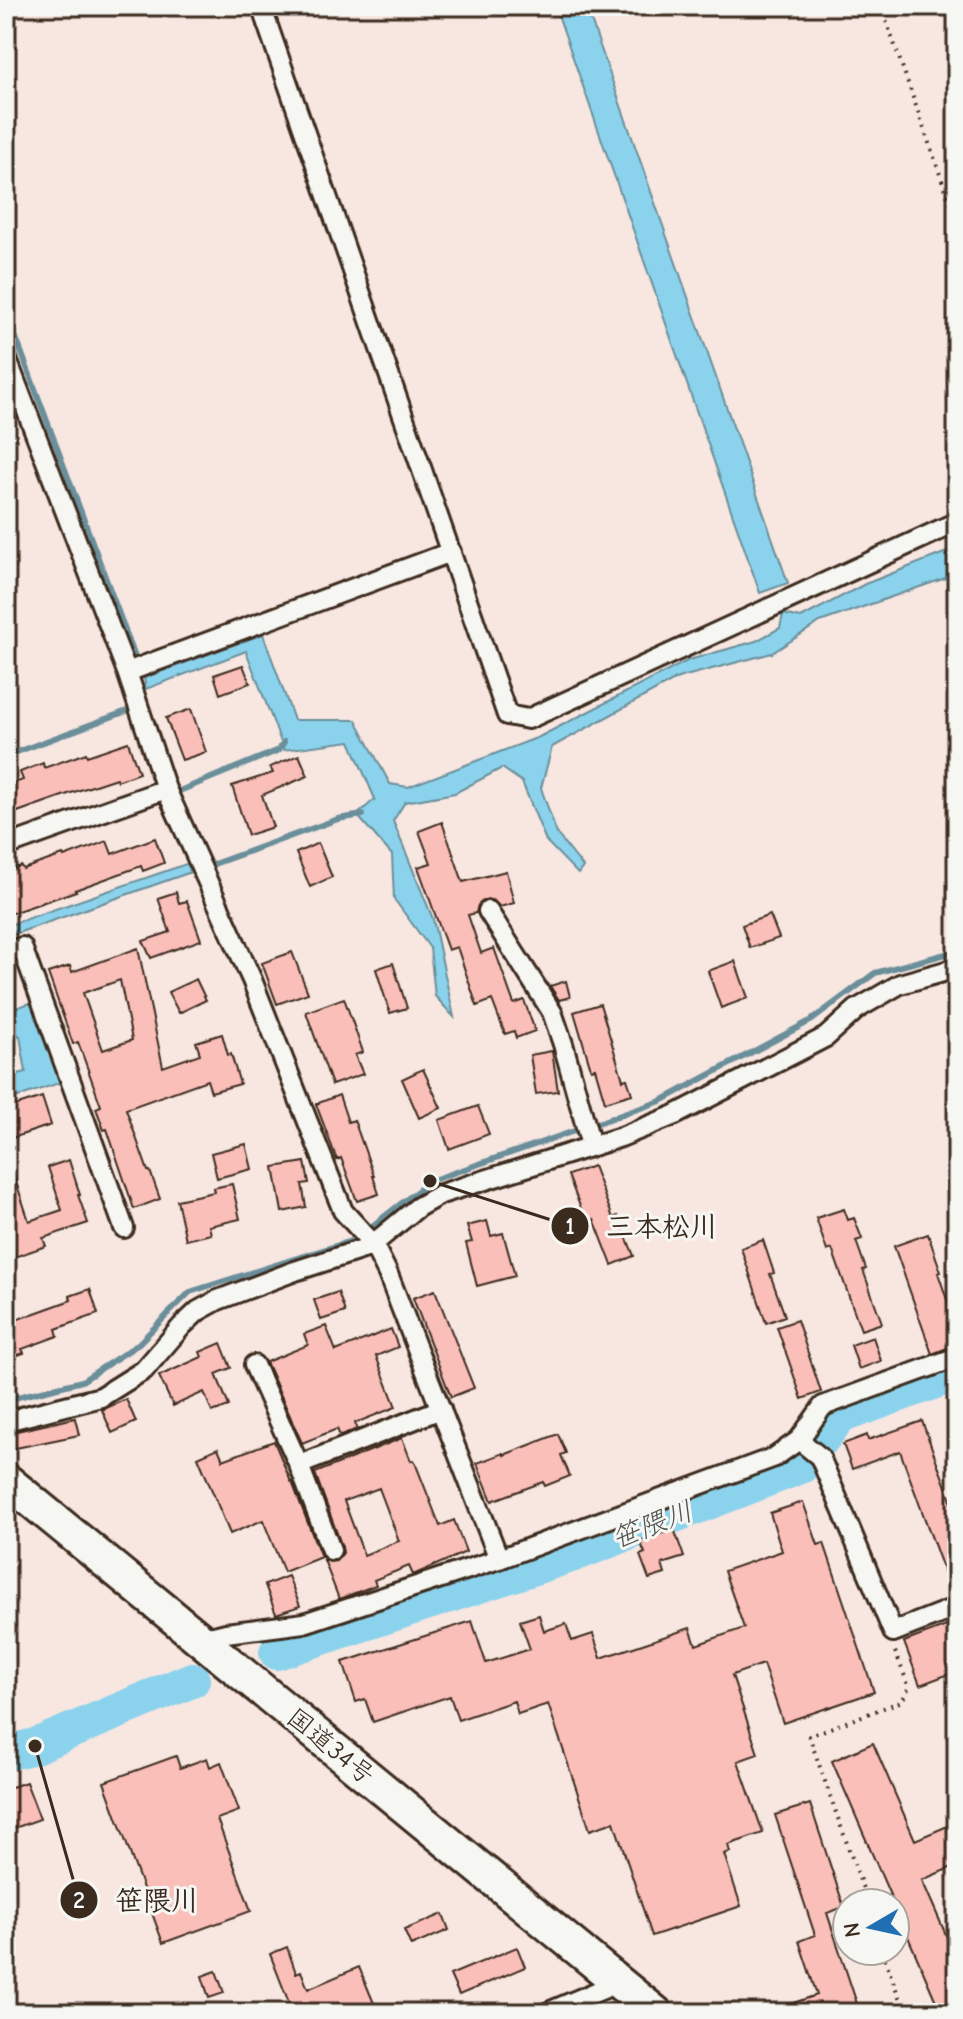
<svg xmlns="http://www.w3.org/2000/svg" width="963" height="2019" font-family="'Comic Neue','Klee One',sans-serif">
  <rect width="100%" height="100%" fill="#f8e6e1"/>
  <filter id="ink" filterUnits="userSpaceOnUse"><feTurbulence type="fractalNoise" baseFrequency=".0125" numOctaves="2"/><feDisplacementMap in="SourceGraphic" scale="16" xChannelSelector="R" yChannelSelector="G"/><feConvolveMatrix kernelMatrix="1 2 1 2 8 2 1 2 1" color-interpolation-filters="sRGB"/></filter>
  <g filter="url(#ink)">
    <path fill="#8bd3ec" stroke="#6b8f9a" stroke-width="2" d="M555 6H586L788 583 760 593Z
      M957 548V574L820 622 772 653 678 678 552 747 541 788 557 834 583 867 578 874 546 841 522 782 502 768 455 793 405 802 393 821 433 919 454 1017 435 996 430 948 394 899 392 855 357 815 375 799 350 741 284 750 246 651 146 689 144 678 263 634 294 720H356L390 784 408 787 539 737 689 660 756 641 780 628 783 614 801 618 865 584Z
      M189 863 191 872 6 937V926Z
      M37 1001 65 1081 6 1101V1077L26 1072 20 1036 6 1029V1011Z"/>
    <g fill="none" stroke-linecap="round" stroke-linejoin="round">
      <path stroke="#6b8f9a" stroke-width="6" d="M6 311 135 657
        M6 756 127 711
        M177 792 279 750 284 742
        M211 865 338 819 363 815
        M6 1400 82 1381 137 1345 190 1292 354 1240 430 1181 661 1101 812 1020 875 973 957 951"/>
      <path stroke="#8bd3ec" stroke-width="36" d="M277 1652 571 1555 801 1466 839 1416 957 1373
        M6 1753 35 1746 192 1680"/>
    </g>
    <path fill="#fbbfba" stroke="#3b2a1e" stroke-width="2" fill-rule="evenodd" d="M243 665 250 683 220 694 214 675Z
      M191 709 206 752 182 760 166 718Z
      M128 742 139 773 117 781 116 778 71 793 6 816V786L23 780 20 772 43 763 44 768 86 753 87 756Z
      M299 755 308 776 262 795 273 827 248 835 232 786 273 773 270 767Z
      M442 822 463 882 506 871 514 903 500 907 494 901 487 899 478 905 476 913 468 915 481 953 494 948 514 1004 524 1000 535 1031 516 1038 514 1031 505 1034 492 1000 477 1006 457 947 448 950 418 867 431 863 419 831Z
      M155 838 164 863 143 871 141 866 75 890 76 891 6 915V871L21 866 23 869 63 855 64 857 107 841 112 854Z
      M318 843 332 877 310 887 296 853Z
      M176 892 179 903 187 901 201 940 151 958 143 941 170 932 158 898Z
      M770 915 779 938 750 948 742 925Z
      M138 948 163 1067 200 1054 196 1042 222 1034 228 1055 231 1054 240 1084 211 1092 207 1080 126 1109 148 1171H150L160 1199 134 1209 107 1129 104 1130 96 1108 101 1106 78 1042 73 1044 48 973 70 966 72 972ZM120 980 132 1040 103 1050 83 993Z
      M292 952 308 993 277 1004 262 963Z
      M735 961 748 998 721 1008 708 971Z
      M393 963 407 1008 390 1013 376 969Z
      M196 979 206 1000 179 1013 168 992Z
      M566 981 570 997 559 1000 550 986Z
      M344 998 363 1052 355 1055 363 1074 332 1085 306 1012Z
      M600 1004 623 1080 627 1079 632 1094 605 1102 595 1068 591 1069 574 1012Z
      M552 1051 558 1091 536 1094 530 1055Z
      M423 1069 441 1108 419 1118 402 1079Z
      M339 1095 348 1122 354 1120 374 1176H373L379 1194 357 1201 341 1158 337 1160 316 1104Z
      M42 1097 51 1125 6 1140V1109Z
      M478 1106 489 1134 449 1149 439 1120Z
      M246 1144 252 1169 217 1178 211 1153Z
      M69 1160 80 1195H78L88 1223 43 1238 46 1246 6 1260V1161H9L29 1221 62 1210 48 1167Z
      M305 1162 309 1183 302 1184 306 1207 282 1212 274 1167Z
      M593 1166 613 1218 618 1216 634 1256 612 1265 594 1219 586 1222 568 1175Z
      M232 1184 240 1219 209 1226 211 1234 186 1240 177 1200 214 1192 213 1188Z
      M844 1209 848 1220 854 1218 862 1239 856 1241 866 1269 863 1270 882 1323 861 1330 832 1249 827 1251 816 1218Z
      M487 1221 491 1236 503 1233 515 1276 477 1286 466 1243 472 1242 467 1226Z
      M928 1234 941 1272 938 1273 956 1326 949 1328 955 1345 932 1354 894 1246Z
      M763 1240 774 1273 770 1274 785 1316 766 1323 741 1248Z
      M90 1289 98 1314 56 1329 58 1336 22 1349 24 1353 6 1359V1310H9L13 1321 71 1300 70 1296Z
      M435 1290 474 1388 451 1397 413 1298Z
      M338 1292 345 1312 321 1320 314 1300Z
      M797 1320 821 1392 802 1399 777 1327Z
      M326 1326 336 1351 391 1329 398 1347 376 1356 396 1407 355 1423 357 1429 340 1436 337 1429 302 1443 266 1362 308 1345 304 1334Z
      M873 1337 881 1361 859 1369 851 1345Z
      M221 1343 231 1368 216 1374 229 1406 212 1412 204 1392 173 1406 159 1376 202 1357 200 1352Z
      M126 1399 136 1422 112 1433 102 1410Z
      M75 1418 79 1435 11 1449 8 1433Z
      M922 1421 957 1517V1595L953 1596 900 1451 852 1469 843 1444 867 1435 868 1440Z
      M558 1434 566 1453 561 1455 570 1476 545 1486 543 1482 492 1501 477 1463 504 1453V1455Z
      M402 1438 411 1461 414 1460 440 1526 454 1520 466 1552 413 1575 409 1566 374 1580 376 1585 339 1599 324 1560 330 1562 336 1561 343 1553 342 1547 315 1473ZM379 1488 399 1541 364 1555 344 1501Z
      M274 1441 291 1482H292L321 1557 284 1572 263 1520 230 1534 198 1457 218 1448 223 1460Z
      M803 1502 818 1545 824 1543 874 1692 783 1723 763 1664 732 1675 758 1754 738 1761 763 1833 728 1845 730 1852 724 1854 741 1906 652 1936 614 1822 590 1830 548 1704 518 1714 514 1701 458 1720 450 1696 373 1722 365 1699 356 1702 343 1662 472 1621 486 1663 530 1649 520 1621 539 1615 544 1631 566 1624 572 1641 593 1634 601 1658 690 1628 696 1645 744 1628 724 1571 782 1551 770 1513Z
      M674 1529 684 1557 662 1564 665 1574 649 1579 640 1555 645 1553 640 1541Z
      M288 1576 300 1606 276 1614 265 1585Z
      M957 1622V1671L920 1685 904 1642Z
      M873 1743 915 1840 957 1822V1865L922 1880 957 1960V2013H941L832 1761Z
      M176 1756 180 1768 207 1758 210 1767 221 1762 239 1811 217 1819 251 1911 163 1943 104 1782Z
      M26 1782 40 1819 6 1831V1789Z
      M810 1804 844 1907 827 1913 860 2013H772V2010L817 1995 799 1941 815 1935 775 1815Z
      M443 1914 449 1930 411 1946 404 1930Z
      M287 1947 296 1973 301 1971 308 1989 359 1967 378 2013H293L270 1954Z
      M517 1947 525 1967 459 1995 450 1975Z
      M216 1971 224 1993 209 1998 202 1976Z"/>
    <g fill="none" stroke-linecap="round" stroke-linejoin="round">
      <defs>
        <path id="minor" d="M261 6 507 715 528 719 957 522
          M6 357 127 672 166 789 252 980 343 1211 373 1244 388 1274 499 1559
          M127 672 451 552
          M6 846 166 789
          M488 911 552 1012 563 1044 591 1145
          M6 953 22 947 124 1228
          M254 1365 299 1465 331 1550
          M6 1421 101 1397 144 1370 182 1326 198 1311 218 1300 295 1271 363 1249 373 1244 418 1207 441 1194 621 1137 675 1115 826 1037 857 1009 900 984 957 968
          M799 1440 820 1457 893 1632 957 1607
          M299 1465 441 1409
          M201 1639 226 1633 304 1623 499 1559 775 1457 799 1440 823 1406 957 1357
          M546 2013 603 1989 615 1979"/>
        <path id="trunk" d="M6 1480 656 2013"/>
      </defs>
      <use href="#minor" stroke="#3b2a1e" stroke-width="24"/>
      <use href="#trunk" stroke="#3b2a1e" stroke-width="38"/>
      <path stroke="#3b2a1e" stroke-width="4" stroke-dasharray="2 6" stroke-linecap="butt" d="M881 6 957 223
        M868 1903 809 1736 902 1701 909 1687 894 1649
        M882 1951 903 2008 890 2013"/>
      <use href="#minor" stroke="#f6f6f2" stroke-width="18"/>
      <use href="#trunk" stroke="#f6f6f2" stroke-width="32"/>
    </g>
  </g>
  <g text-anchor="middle" stroke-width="6" stroke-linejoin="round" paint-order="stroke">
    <g font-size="26" fill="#3b2a1e" stroke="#f6f6f2">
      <text transform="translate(331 1746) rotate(39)" y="9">国道34号</text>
    </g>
    <g font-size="28" font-style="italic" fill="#4f5452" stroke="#f6f6f2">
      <text transform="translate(652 1524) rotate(-21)" y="10">笹隈川</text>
    </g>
  </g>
  <path fill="none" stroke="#3b2a1e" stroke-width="3" d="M430 1181L570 1226M35 1746L79 1900"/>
  <g fill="#3b2a1e" stroke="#f6f6f2" stroke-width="3">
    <circle cx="430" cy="1181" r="8"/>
    <circle cx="35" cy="1746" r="8"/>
    <circle cx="570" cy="1226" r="20"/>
    <circle cx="79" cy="1900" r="20"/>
  </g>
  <g font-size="24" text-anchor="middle" font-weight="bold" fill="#fff">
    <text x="570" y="1234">1</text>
    <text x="79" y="1908">2</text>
  </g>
  <g font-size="28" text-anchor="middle" font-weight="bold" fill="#3b2a1e" stroke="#f6f6f2" stroke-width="6" stroke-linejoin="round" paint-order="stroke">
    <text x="662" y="1236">三本松川</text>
    <text x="157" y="1910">笹隈川</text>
  </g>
  <rect width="963" height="2019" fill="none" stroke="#f6f6f2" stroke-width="32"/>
  <rect x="16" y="16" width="931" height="1987" fill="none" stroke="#3b2a1e" stroke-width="3" filter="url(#ink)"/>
  <g transform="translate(871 1927) rotate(261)"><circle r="38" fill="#f6f6f2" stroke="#aba49d" stroke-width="2"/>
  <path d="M0-6L14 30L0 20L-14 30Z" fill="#1f6fb2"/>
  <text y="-12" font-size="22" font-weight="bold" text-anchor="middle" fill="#3b2a1e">N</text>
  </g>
</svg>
